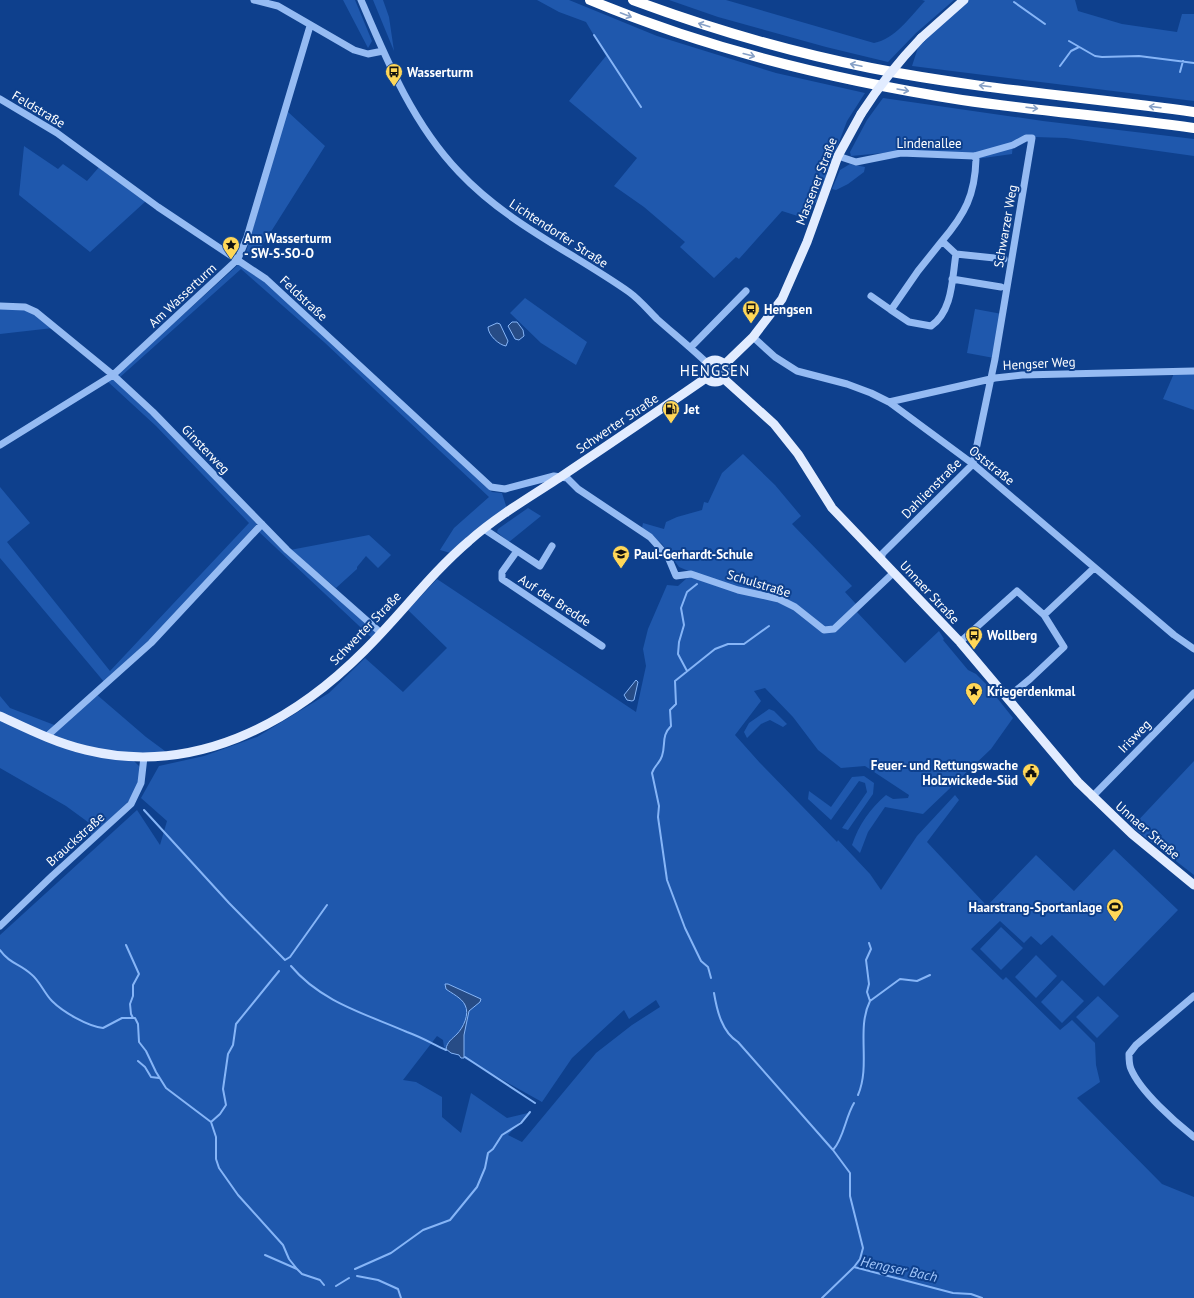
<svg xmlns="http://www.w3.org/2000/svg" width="1194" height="1298" font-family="'PT Sans',sans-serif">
  <rect width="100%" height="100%" fill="#0e408d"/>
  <path fill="#1f58ad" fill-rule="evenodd" d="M343 0H355L372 41 368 48Z
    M373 0H383L389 17 394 51Z
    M537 0H569L657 36 776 73 865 93 847 121 816 203 810 201 804 218 782 211 739 259 736 257 714 278 680 247 685 242 644 207 614 186 637 158 569 101 606 56 586 22 559 12Z
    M669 0H726L874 43C895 39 910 17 925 1L922 0H954L916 33 888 62 826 47 718 17Z
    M964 0H1075L1078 11 1122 24 1177 32 1182 14H1194V101L912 66 921 38Z
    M883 98 1043 121 1194 139V156L1066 138 1035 137 1013 144 1012 154 976 159 904 151 851 156 850 152 867 120Z
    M287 111 325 146 255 257 245 256Z
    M24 146 58 169 63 164 87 181 100 166 146 201 90 252 19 195Z
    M850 164 865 167 864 172 848 184 836 190 832 189 840 170Z
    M239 264 265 281 492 492 502 493 508 512 454 554 440 550 454 528 489 497 324 342 241 269 119 378 120 372Z
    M525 298 587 342 576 365 541 343 510 313Z
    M0 308 26 309 53 328 0 334Z
    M975 309 1002 314 994 358 967 353Z
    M1175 371H1194V410L1163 399Z
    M113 378 151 412 257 524 149 642 105 683 0 558V487L30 523 7 542 110 671 249 523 156 426 106 380Z
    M743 454 775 485 801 516 792 524 852 586 845 592 856 604V611L905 663 939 631 944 639 943 640 968 670 976 674 986 684 1013 718 991 749 923 814 885 807 868 832 860 853 852 845C859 824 870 809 886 795L893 799 908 798 909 795 865 766 841 768 818 750 793 717 765 688 754 691 761 701 735 735 760 763 837 842 838 840 870 874 881 890 917 836 955 795 959 800 927 842 987 906 1036 855 1074 891 1114 849 1178 910 1104 986 1052 935 1041 945 1031 936 1024 943 1000 921 971 949 1003 980 1006 977 1060 1030 1072 1020 1095 1043 1096 1065 1100 1082 1077 1098 1162 1184 1194 1197V1298H0V935L137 810 160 845 167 821 141 798 159 766 204 756 257 737 329 693 365 658 403 692 447 648 408 610 437 579 636 712 646 666 643 649 648 629 667 585 678 586 687 578 691 577V572L679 567 662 544 642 528 643 523 664 529 666 522 677 517 702 510 704 502 708 503 722 473ZM656 1000 660 1007 632 1025 596 1053 522 1142 508 1135 528 1113 507 1118 471 1093 461 1133 442 1117V1097L416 1082 403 1080 437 1036 443 1040 444 1047 542 1102 572 1058 624 1010 629 1019Z
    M528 508 541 516 509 542 497 532 498 529Z
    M261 529 265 530 378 632 373 639 258 531Z
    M369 535 391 555 378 568 366 556 357 567V569L336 588 290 550Z
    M96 694 146 737 169 754 150 755 88 749 49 736Z
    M0 696 10 708 57 726 47 735 0 714Z
    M769 709 774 711 787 724 783 727 770 720 761 724 747 738 744 732 749 723Z
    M0 719 46 739 133 760 140 767 139 780 133 797 91 837 92 825 66 806 0 768Z
    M1194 761V875L1132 827Z
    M864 776 874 783 873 794 848 830 842 828 867 792 865 783 859 781 831 820 808 799 809 791 831 807 852 777Z
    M1001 927 1023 948 1001 970 980 949Z
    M1036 955 1057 976 1036 998 1015 977Z
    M1062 980 1084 1001 1062 1023 1041 1002Z
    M1098 996 1119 1016 1097 1038 1076 1017Z"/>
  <path fill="#274c86" stroke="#86b5f7" d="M512 322H517L523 330 524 336 519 340 515 339 508 326Z
    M497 323 500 324 508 341 506 346C499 345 488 335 488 327Z
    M636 680 638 682 634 700 632 701 627 700 624 695Z
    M445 984H448L481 999 480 1002 469 1011 464 1035V1058H461L459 1055 451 1053 446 1049C447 1042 452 1039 457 1034 463 1028 470 1014 465 1005 462 998 451 993 446 989Z"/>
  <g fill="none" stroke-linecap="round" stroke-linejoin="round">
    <path stroke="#86b5f7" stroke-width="2" d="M1014 2 1045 24
      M594 35 641 107
      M1069 41 1095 56 1102 57 1139 56 1194 63
      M1060 66 1071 51 1079 47
      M1180 72 1183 61
      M687 671 678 654 679 642 684 625 681 608 687 592 697 584
      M144 810 229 903 285 960 290 957 327 905
      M126 945 139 974 133 985V996L130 1004 131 1014 133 1018
      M0 950C10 964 19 963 31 974 40 981 44 993 52 1001 63 1012 87 1026 103 1028L122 1018H135L138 1024 139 1042 146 1051 156 1072 166 1088 211 1122 216 1137V1159L219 1168 238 1195 283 1245 289 1259 297 1269 302 1274 320 1280 324 1285
      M291 966C321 1002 366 1014 407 1032 421 1037 433 1044 446 1050
      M711 978 708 967 701 961 685 928 667 880 658 817 659 806 652 773C654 766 660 763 662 756 666 744 661 736 671 726L670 710 676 704 675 681 715 649 728 644H744L769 626
      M714 993C717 1011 722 1032 738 1042L833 1150 850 1173V1196L863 1248 860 1259 854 1267
      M870 1001 900 979 917 981 930 975
      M465 1057 535 1103
      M138 1061 145 1067 151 1077 159 1078
      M858 1095C871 1065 856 1029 870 1001L867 992 869 984 866 960 871 949 869 943
      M211 1122 220 1114 226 1105 223 1089 228 1054 233 1045 236 1024 279 971
      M833 1150C844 1138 845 1118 854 1103
      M265 1255 297 1269
      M355 1269 391 1253 423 1230 450 1220 477 1187 485 1168 488 1153 493 1149 502 1135 521 1123 530 1112
      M357 1276 378 1280 398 1289 401 1298
      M336 1286 349 1278
      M822 1298 854 1267 953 1293 971 1294 982 1298"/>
    <path stroke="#95bbf3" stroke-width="7" d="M254 0 278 6 354 50 368 54 383 51
      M361 0C387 61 413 124 459 172 508 224 572 252 629 292 640 300 648 310 657 319 674 334 691 348 707 363
      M0 99 57 133 158 207 266 279 491 487 505 489 554 476 567 478 578 489 650 537 668 557 676 576 691 574 738 590 779 599 795 607 824 630 834 629 890 576
      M838 156 856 162 901 153 974 156 1013 145 1026 138H1032L995 359 973 464 883 553 881 558
      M942 241 918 271 891 310 909 322 931 326C953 311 952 278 956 254L942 241C965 214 975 195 976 159L974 156
      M956 254 1004 259
      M952 279 1001 287
      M871 296 891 310
      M0 306 25 307 36 312 113 375 153 412 287 550 381 633
      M753 337 775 357 797 371 847 384 871 393 889 402 973 464 1174 635 1194 649
      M691 347 746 291
      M889 402 995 378 1022 375 1194 371
      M0 445 113 375 238 259 247 237 310 26
      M484 529 540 566 552 546
      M517 551 502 572V579L602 646
      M1044 615 1094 568
      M960 642 1017 591 1044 615 1064 647 1030 679 1007 698
      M46 737 151 643 262 524
      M1092 797 1194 693
      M0 926 52 876 131 804 141 783 144 757
      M1194 996 1136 1045 1129 1054C1129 1059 1129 1065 1131 1069 1140 1091 1175 1122 1194 1137"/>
    <path stroke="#e2ecff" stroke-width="9" d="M921 38 964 0
      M704 371a11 11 0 1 1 22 0a11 11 0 1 1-22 0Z
      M724 365 753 337 782 299 807 242 838 156 861 114
      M723 378 774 424 798 454 832 508 960 642 1078 782 1132 834 1194 885
      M0 716C28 729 56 743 86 750 193 776 290 725 364 651 400 616 430 574 469 541 496 517 528 498 559 478 608 445 657 412 706 378"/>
    <path stroke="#fff" stroke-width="10" d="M590 0C709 50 834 80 962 100 1039 111 1117 117 1194 128
      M633 0C711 29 790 52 871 68 977 89 1086 97 1194 112"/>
    <path stroke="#e2ecff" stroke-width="9" d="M861 114C879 86 898 62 921 38"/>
  </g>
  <defs><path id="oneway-shaft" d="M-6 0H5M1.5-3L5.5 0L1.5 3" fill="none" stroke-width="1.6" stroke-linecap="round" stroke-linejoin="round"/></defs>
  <g stroke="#86a0c6">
    <use href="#oneway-shaft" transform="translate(626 15) rotate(21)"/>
    <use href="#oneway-shaft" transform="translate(704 25) rotate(-163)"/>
    <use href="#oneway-shaft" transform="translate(749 55) rotate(15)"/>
    <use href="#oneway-shaft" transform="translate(856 65) rotate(-168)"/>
    <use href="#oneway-shaft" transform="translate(985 86) rotate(-173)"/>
    <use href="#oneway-shaft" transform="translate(903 90) rotate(10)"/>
    <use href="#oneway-shaft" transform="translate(1155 107) rotate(-173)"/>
    <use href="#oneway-shaft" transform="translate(1032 108) rotate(7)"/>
  </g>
  <defs>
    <symbol id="bus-pin" viewBox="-11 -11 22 30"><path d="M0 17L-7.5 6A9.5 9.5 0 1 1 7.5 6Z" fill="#ffd758" stroke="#0e408d"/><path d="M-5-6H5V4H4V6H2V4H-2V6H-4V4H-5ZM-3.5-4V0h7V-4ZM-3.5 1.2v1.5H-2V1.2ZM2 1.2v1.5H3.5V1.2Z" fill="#111"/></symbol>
    <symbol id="sight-pin" viewBox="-11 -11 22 30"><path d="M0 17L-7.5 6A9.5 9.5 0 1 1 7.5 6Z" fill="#ffd758" stroke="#0e408d"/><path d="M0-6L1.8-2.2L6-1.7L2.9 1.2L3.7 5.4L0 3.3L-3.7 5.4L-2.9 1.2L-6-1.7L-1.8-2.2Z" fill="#111"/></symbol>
    <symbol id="fuel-pin" viewBox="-11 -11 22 30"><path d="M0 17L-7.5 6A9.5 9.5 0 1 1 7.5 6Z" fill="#ffd758" stroke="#0e408d"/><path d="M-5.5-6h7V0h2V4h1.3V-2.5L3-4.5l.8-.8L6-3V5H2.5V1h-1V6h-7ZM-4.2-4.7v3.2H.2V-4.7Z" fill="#111"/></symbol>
    <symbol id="school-pin" viewBox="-11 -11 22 30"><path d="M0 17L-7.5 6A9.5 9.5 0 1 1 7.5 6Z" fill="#ffd758" stroke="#0e408d"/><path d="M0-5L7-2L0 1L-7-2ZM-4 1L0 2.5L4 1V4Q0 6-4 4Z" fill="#111"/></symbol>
    <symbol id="civic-pin" viewBox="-11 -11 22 30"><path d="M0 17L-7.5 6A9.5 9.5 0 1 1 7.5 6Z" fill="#ffd758" stroke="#0e408d"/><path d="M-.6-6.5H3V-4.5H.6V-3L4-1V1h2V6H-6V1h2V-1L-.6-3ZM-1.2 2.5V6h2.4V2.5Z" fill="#111"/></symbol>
    <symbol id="stadium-pin" viewBox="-11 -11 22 30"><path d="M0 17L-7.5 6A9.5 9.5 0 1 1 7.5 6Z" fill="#ffd758" stroke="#0e408d"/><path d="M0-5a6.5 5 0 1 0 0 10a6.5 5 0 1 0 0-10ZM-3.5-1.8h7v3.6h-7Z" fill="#111"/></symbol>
  </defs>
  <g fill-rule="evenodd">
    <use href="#bus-pin" x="384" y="62" width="20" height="27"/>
    <use href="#sight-pin" x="221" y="235" width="20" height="27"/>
    <use href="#bus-pin" x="741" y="299" width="20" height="27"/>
    <use href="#fuel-pin" x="661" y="399" width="20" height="27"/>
    <use href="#school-pin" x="611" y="544" width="20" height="27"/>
    <use href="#bus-pin" x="964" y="625" width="20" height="27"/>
    <use href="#sight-pin" x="964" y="681" width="20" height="27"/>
    <use href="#civic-pin" x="1021" y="762" width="20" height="27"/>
    <use href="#stadium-pin" x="1105" y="897" width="20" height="27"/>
  </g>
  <g text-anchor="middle" stroke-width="4" stroke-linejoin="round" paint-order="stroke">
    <g font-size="13" font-weight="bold" fill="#fff" stroke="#0e408d" text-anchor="start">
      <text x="407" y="77">Wasserturm</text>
      <text x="244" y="243">Am Wasserturm<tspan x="244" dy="15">- SW-S-SO-O</tspan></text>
      <text x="764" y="314">Hengsen</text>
      <text x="684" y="414">Jet</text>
      <text x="634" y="559">Paul-Gerhardt-Schule</text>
      <text x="987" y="640">Wollberg</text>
      <text x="987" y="696">Kriegerdenkmal</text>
      <text x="1018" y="770" text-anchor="end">Feuer- und Rettungswache<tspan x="1018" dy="15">Holzwickede-Süd</tspan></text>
      <text x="1102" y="912" text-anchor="end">Haarstrang-Sportanlage</text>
    </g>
    <g font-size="13" fill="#fff" stroke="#0e408d">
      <text transform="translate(39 109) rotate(31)" y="5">Feldstraße</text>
      <text x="929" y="148">Lindenallee</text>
      <text transform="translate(816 181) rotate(-69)" y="5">Massener Straße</text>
      <text transform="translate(1005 226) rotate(-80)" y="5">Schwarzer Weg</text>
      <text transform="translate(559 233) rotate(33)" y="5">Lichtendorfer Straße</text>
      <text transform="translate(182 295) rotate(-43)" y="5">Am Wasserturm</text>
      <text transform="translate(304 298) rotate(43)" y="5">Feldstraße</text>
      <text transform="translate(1039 363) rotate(-3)" y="5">Hengser Weg</text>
      <text transform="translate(617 423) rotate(-34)" y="5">Schwerter Straße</text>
      <text transform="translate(206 449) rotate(46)" y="5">Ginsterweg</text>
      <text transform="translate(992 465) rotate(39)" y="5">Oststraße</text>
      <text transform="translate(931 488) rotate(-45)" y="5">Dahlienstraße</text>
      <text transform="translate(759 583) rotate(17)" y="5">Schulstraße</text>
      <text transform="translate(930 592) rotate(47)" y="5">Unnaer Straße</text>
      <text transform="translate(555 600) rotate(33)" y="5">Auf der Bredde</text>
      <text transform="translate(365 628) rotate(-46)" y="5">Schwerter Straße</text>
      <text transform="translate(1134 736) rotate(-46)" y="5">Irisweg</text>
      <text transform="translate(1148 830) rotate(41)" y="5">Unnaer Straße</text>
      <text transform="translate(75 839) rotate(-42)" y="5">Brauckstraße</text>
    </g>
    <g font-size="14" font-style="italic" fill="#a1c6fb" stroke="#0e408d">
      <text transform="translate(899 1269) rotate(12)" y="5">Hengser Bach</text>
    </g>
    <g font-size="15" letter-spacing="1" fill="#fff" stroke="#0e408d">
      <text x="715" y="376">HENGSEN</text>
    </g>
  </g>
</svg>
